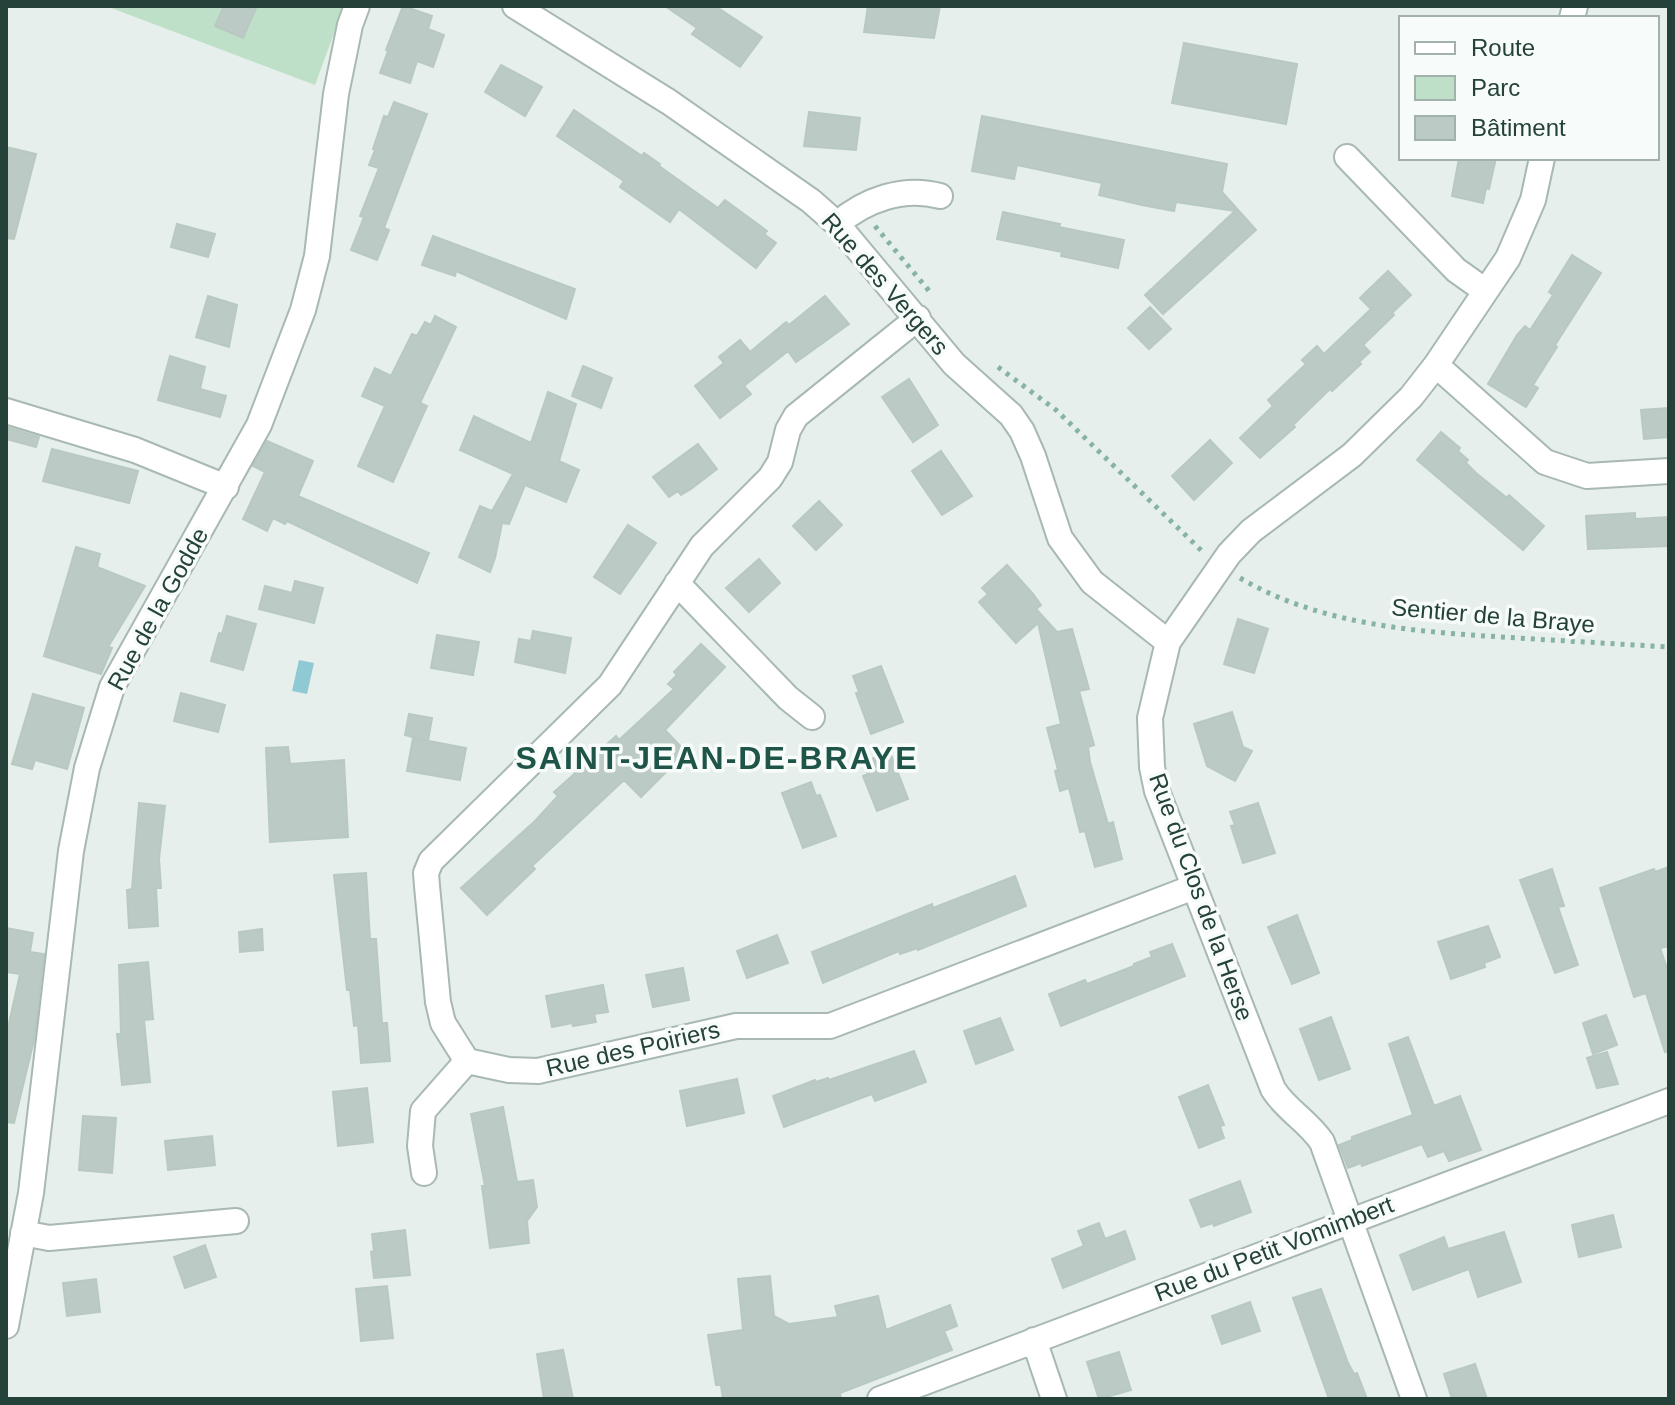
<svg xmlns="http://www.w3.org/2000/svg" width="1675" height="1405" font-family="Arial,sans-serif">
  <rect width="100%" height="100%" fill="#e6efeb"/>
  <path fill="#bfe0c8" d="M106 6H344L315 85Z"/>
  <path fill="#8ec9d4" d="M299 660 314 663 307 694 292 691Z"/>
  <path fill="#bbcac4" stroke="#b8c9c2" stroke-width="2" d="M224 6H257L243 38 215 26Z
    M403 6 432 16 428 29 444 35 433 67 417 61 410 83 380 73 388 51 386 50Z
    M665 6H715L762 37 740 67 692 34 697 28Z
    M868 6H940L934 38 864 32Z
    M1184 43 1297 64 1286 124 1172 103Z
    M501 65 542 87 525 116 485 92Z
    M394 102 427 114 384 228 389 230 377 260 351 250 364 217 360 216 379 168 369 165 375 150 373 149 384 116 388 117Z
    M574 110 642 156 644 153 660 164 659 166 718 208 725 200 767 231 764 234 776 243 756 268 679 209 670 222 620 187 624 181 557 136Z
    M809 112 860 118 856 150 804 146Z
    M982 116 1227 164 1222 192 1256 230 1163 314 1145 295 1235 211 1176 202 1174 211 1142 205 1099 195 1102 183 1017 165 1014 179 972 171Z
    M6 147 36 154 14 239 6 238Z
    M1459 158H1496L1489 189 1486 188 1483 203 1452 196Z
    M1003 212 1060 224 1059 227 1124 240 1118 268 1061 256 1062 252 997 239Z
    M177 224 215 234 208 257 171 247Z
    M433 236 575 289 566 319 456 271 455 276 422 265Z
    M1572 255 1601 273 1555 345 1557 347 1533 385 1538 388 1526 407 1488 384 1517 335 1525 326 1530 330 1553 295 1549 292Z
    M1388 271 1411 295 1392 313 1394 315 1363 345 1370 352 1359 362 1361 364 1332 391 1330 389 1293 425 1295 427 1260 458 1240 438 1273 406 1268 400 1306 364 1302 360 1317 346 1324 354 1371 309 1360 298Z
    M208 296 237 305 229 347 196 337Z
    M825 296 849 324 796 362 788 351 744 386 751 394 720 418 695 386 724 363 719 357 740 340 750 352 786 322 789 325Z
    M1150 307 1171 329 1149 349 1128 328Z
    M435 316 456 327 420 403 427 406 393 482 358 466 385 406 362 396 375 368 391 376 412 334 417 336 425 322 431 325Z
    M170 356 205 367 200 389 226 396 220 417 158 400Z
    M583 366 612 378 601 408 572 396Z
    M909 379 938 425 913 442 882 397Z
    M548 392 576 404 559 461 579 470 566 502 525 485 509 524 502 523 495 558 490 572 459 557 480 506 492 511 513 474 460 450 474 416 531 443Z
    M1669 408V437L1644 439 1641 410Z
    M6 427 39 437 36 447 6 439Z
    M1441 432 1460 448 1458 451 1468 460 1466 463 1476 473 1507 498 1509 495 1544 526 1523 550 1417 460Z
    M1210 440 1232 463 1194 500 1172 476Z
    M267 441 313 461 298 496 429 553 417 583 287 521 285 524 273 518 267 531 243 519 265 472 253 466Z
    M698 444 717 469 691 489 681 495 678 491 669 497 653 477Z
    M52 449 138 471 129 503 43 481Z
    M941 451 972 496 942 515 912 471Z
    M819 501 842 525 816 550 793 526Z
    M1635 513V519L1669 517V546L1588 549 1586 516Z
    M628 525 656 543 620 594 594 577Z
    M76 547 100 554 97 567 145 586 108 647 112 648 101 674 44 656Z
    M759 559 780 583 749 612 726 588Z
    M1007 565 1033 594 1041 605 1036 609 1057 632 1072 629 1089 689 1079 691 1094 745 1088 747 1090 762 1108 824 1113 822 1122 859 1095 867 1085 831 1080 832 1069 788 1060 791 1055 771 1058 770 1047 728 1061 724 1038 623 1016 643 979 602 988 594 982 588Z
    M295 581 323 588 314 623 259 609 265 586 292 593Z
    M227 616 256 624 243 670 211 661 219 633 222 634Z
    M1238 619 1268 629 1254 673 1224 664Z
    M533 631 571 638 565 673 515 662 519 639 531 641Z
    M437 635 479 642 473 675 431 668Z
    M701 644 725 667 665 730 686 752 641 797 624 780 532 866 535 869 487 915 461 888 535 821 558 796 554 792 572 776 616 736 619 740 674 689 668 684 677 675 674 672Z
    M881 666 903 722 871 734 856 693 859 692 853 676Z
    M181 693 225 705 218 732 174 721Z
    M33 694 84 708 67 769 35 760 32 769 12 764Z
    M1232 712 1243 747 1252 751 1235 781 1207 766 1194 724Z
    M409 714 432 718 428 741 405 735Z
    M413 738 466 748 460 780 407 771Z
    M288 747 290 764 344 760 348 837 270 842 266 748Z
    M890 752 908 799 877 811 863 776 868 774 863 762Z
    M811 782 816 796 820 795 836 836 803 848 782 793Z
    M139 803 165 806 159 859 161 888H156L158 926 129 928 127 890 132 889Z
    M1258 803 1275 853 1243 863 1231 826 1235 825 1230 812Z
    M1669 867V946L1660 948 1669 974V1051L1665 1052 1646 993 1634 997 1600 888 1654 869 1655 872Z
    M1552 869 1564 906 1558 907 1578 965 1555 973 1520 880Z
    M366 873 370 939H376L382 1023H387L390 1061 361 1063 358 1025 354 1026 350 990H347L334 875Z
    M1015 876 1026 906 918 950V948L900 954 899 951 823 983 812 952 932 904 933 908Z
    M1297 915 1319 973 1292 984 1268 927Z
    M1488 926 1500 957 1484 963 1485 967 1451 979 1438 942Z
    M6 928 33 933 30 952 44 954 34 1040 14 1123 6 1122V1037L20 974 6 972Z
    M262 929 263 950 240 952 239 932Z
    M777 935 788 963 747 978 737 951Z
    M1172 944 1185 976 1061 1026 1049 994 1085 980 1087 984 1134 966V964L1152 957 1150 952Z
    M148 962 153 1019 144 1020 150 1082 122 1085 117 1034H121L119 965Z
    M683 968 689 1000 653 1007 646 975Z
    M603 985 608 1012 594 1014 596 1022 573 1026 572 1023 552 1027 546 996Z
    M1606 1015 1617 1045 1593 1054 1583 1023Z
    M1331 1017 1350 1069 1319 1080 1300 1029Z
    M1000 1018 1013 1050 976 1064 964 1031Z
    M1408 1037 1434 1106 1460 1096 1481 1150 1449 1161 1444 1151 1428 1157 1422 1144 1362 1166 1361 1163 1348 1168 1339 1145 1352 1140V1137L1413 1115 1389 1044Z
    M914 1051 926 1082 875 1101 872 1094 784 1127 773 1096 815 1080 816 1082 828 1078 829 1080Z
    M1607 1052 1618 1084 1597 1088 1587 1058Z
    M737 1079 744 1113 687 1126 680 1091Z
    M1208 1085 1224 1125 1220 1126 1224 1138 1199 1148 1179 1097Z
    M367 1088 373 1142 338 1146 333 1092Z
    M503 1107 517 1182 533 1180 537 1207 527 1221 529 1243 490 1248 482 1186H485L471 1114Z
    M83 1116 116 1118 112 1173 79 1170Z
    M212 1136 215 1165 168 1170 165 1141Z
    M1240 1181 1251 1212 1214 1226 1213 1223 1201 1227 1190 1200Z
    M1613 1215 1621 1247 1579 1257 1572 1225Z
    M1099 1223 1105 1239 1125 1231 1135 1259 1063 1288 1052 1259 1084 1246 1078 1231Z
    M405 1230 410 1275 374 1278 371 1252 374 1251 372 1234Z
    M1504 1232 1521 1282 1478 1297 1469 1269 1413 1290 1400 1255 1444 1237 1448 1249Z
    M205 1245 216 1277 185 1288 174 1257Z
    M770 1276 774 1316 789 1324 838 1317 835 1306 878 1296 886 1330 950 1305 957 1326 944 1331 952 1350 840 1393 841 1399H723L721 1385H716L708 1335 743 1330 738 1279Z
    M96 1279 100 1312 67 1316 63 1283Z
    M387 1286 393 1338 361 1341 356 1289Z
    M1321 1289 1348 1363 1354 1374 1357 1373 1367 1399H1329L1293 1298Z
    M1250 1302 1260 1331 1222 1344 1212 1316Z
    M563 1350 573 1399H544L537 1354Z
    M1119 1352 1131 1390 1099 1399 1087 1362Z
    M1475 1364 1487 1399H1452L1444 1374Z"/>
  <g fill="none" stroke-linecap="round" stroke-linejoin="round">
    <defs>
      <path id="minor" d="M515 6 669 102 811 201 837 224 954 364 1011 415 1022 431 1033 456 1060 538 1092 582 1168 642
        M1572 18 1575 6
        M1347 157 1456 270 1484 290
        M837 224C865 200 903 186 940 196
        M918 318 796 416 788 430 780 462 770 478 702 546 610 685 431 861 426 873 427 886 438 1002 443 1023 467 1061 509 1070 538 1071 736 1026H830L1194 887
        M1436 365 1545 462 1587 476 1669 471
        M6 411 135 450 226 487
        M677 583 788 698 812 717
        M424 1173 420 1146 423 1111 467 1061
        M23 1233 49 1238 236 1221
        M6 1326 31 1193 71 851 87 768 112 687 259 425 303 310 317 256 336 94 350 25 357 6
        M1034 1340 1054 1399
        M880 1399 1669 1101
        M1414 1399 1322 1142C1308 1121 1286 1110 1273 1089L1157 791 1152 767 1150 718 1168 642 1229 554 1251 531 1352 455 1411 397 1436 365 1508 258 1533 200 1542 158"/>
    </defs>
    <use href="#minor" stroke="#a8b8b2" stroke-width="28"/>
    <path stroke="#86b3a5" stroke-width="5" stroke-dasharray="4 6" stroke-linecap="butt" d="M875 226 930 292
      M998 367 1056 410 1204 553
      M1240 578C1323 627 1423 632 1517 638 1568 641 1618 644 1669 647"/>
    <use href="#minor" stroke="#fff" stroke-width="24"/>
  </g>
  <g text-anchor="middle" stroke-width="7" stroke-linejoin="round" paint-order="stroke">
    <g font-size="24" fill="#24423a" stroke="#f7fbf9">
      <text transform="translate(885 284) rotate(49)" y="8">Rue des Vergers</text>
      <text transform="translate(158 609) rotate(-61)" y="8">Rue de la Godde</text>
      <text transform="translate(1493 616) rotate(5)" y="8">Sentier de la Braye</text>
      <text transform="translate(1201 897) rotate(70)" y="8">Rue du Clos de la Herse</text>
      <text transform="translate(633 1049) rotate(-13)" y="8">Rue des Poiriers</text>
      <text transform="translate(1274 1249) rotate(-21)" y="8">Rue du Petit Vomimbert</text>
    </g>
    <g font-size="32" font-weight="bold" letter-spacing="2" fill="#1f5548" stroke="#f7fbf9">
      <text x="717" y="769">SAINT-JEAN-DE-BRAYE</text>
    </g>
  </g>
  <rect width="1675" height="1405" fill="none" stroke="#24423a" stroke-width="16"/>
  <rect x="1399" y="16" width="260" height="144" fill="#f7fbf9" stroke="#a3b1ad" stroke-width="2"/>
  <rect x="1415" y="42" width="40" height="12" fill="#ffffff" stroke="#a3b1ad" stroke-width="2"/>
  <text x="1471" y="56" font-size="24" fill="#24423a">Route</text>
  <rect x="1415" y="76" width="40" height="24" fill="#bfe0c8" stroke="#a3b1ad" stroke-width="2"/>
  <text x="1471" y="96" font-size="24" fill="#24423a">Parc</text>
  <rect x="1415" y="116" width="40" height="24" fill="#bbcac4" stroke="#a3b1ad" stroke-width="2"/>
  <text x="1471" y="136" font-size="24" fill="#24423a">Bâtiment</text>
</svg>
